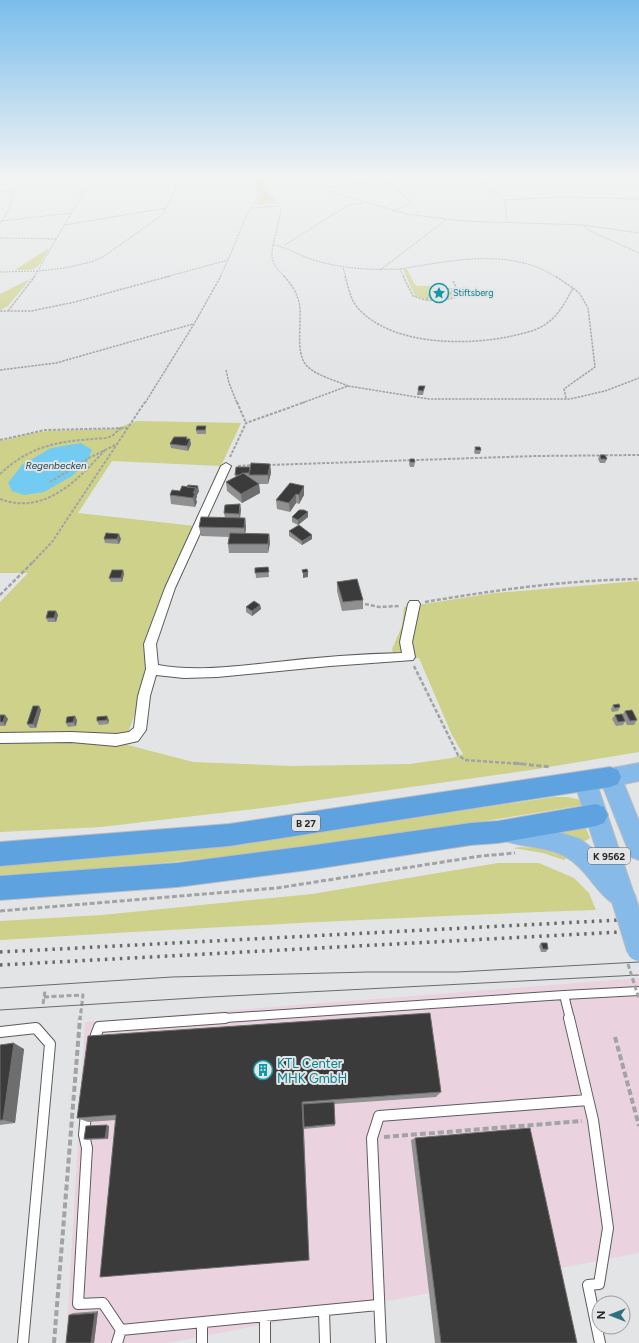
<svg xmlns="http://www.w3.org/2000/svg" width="639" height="1343" font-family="Figtree,sans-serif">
  <rect width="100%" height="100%" fill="#e3e4e5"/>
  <path fill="#ead3df" d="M639 978V1253L167 1343H66L85 1022Z"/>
  <path fill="#cdd189" d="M256 177H259L264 188 276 203 257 204C263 194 257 188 256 177Z
    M49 248C38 268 39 271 15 270Z
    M403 269H407L414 283 417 286H436L455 292 454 295C442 304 428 300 415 296Z
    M30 279 8 306 0 310V294Z
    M137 421 241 423 221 466 112 461 78 513 195 526 146 665 137 708 124 744 193 762 293 766 410 764 452 758 463 754 452 735 419 658 395 659 392 649 402 626 404 607 495 593 639 581V752L531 770 270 807 101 827 0 832V602L28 573H0V441L28 434 48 431 114 429Z
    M554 797H568L581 800 583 805C456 826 329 846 202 859 135 866 67 871 0 875V865L88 859 255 842Z
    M585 826 590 838 577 846 546 832Z
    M521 847 544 849 568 857 564 860 543 853 513 848Z
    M498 863H539L574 878 589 893 596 910C397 917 198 928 0 940V921L102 915 312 894Z"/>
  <path fill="#73cbf2" d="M81 443 92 450 87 463 72 476 44 492 24 495 12 491 8 483 22 465 51 448Z"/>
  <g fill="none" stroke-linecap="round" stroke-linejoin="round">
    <defs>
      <path id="service-far1" d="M564 995 639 991
        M210 1019 564 995 570 1019"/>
      <path id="service" d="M569 1018 593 1120 608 1228 599 1284 588 1285 600 1343
        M0 1032 36 1028 50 1044 23 1343
        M93 1043 99 1027 225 1018
        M86 1113 84 1135 87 1148 78 1304 103 1303 121 1330
        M324 1311 325 1343
        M265 1317V1343
        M202 1323V1343
        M121 1330 378 1305
        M117 1343 121 1330
        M381 1343 372 1138 379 1116 588 1100"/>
      <path id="minor" d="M226 463 231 466 175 588 156 644 158 665C197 672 237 666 277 662 319 657 360 654 402 653L400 642 408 604 410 601H418L420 604 412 642 415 657 413 660 330 666 217 677 184 678 156 675 150 696 146 730 138 741 116 746 71 742 0 743V733L71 732 116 734 129 732 134 728 138 696 146 669 144 644 165 588 221 466Z"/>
      <path id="primary" d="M639 763V781L624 784 639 821V860L631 857 599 777 602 770Z
        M585 771 593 774 596 781 635 897 631 905 623 909C598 899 589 870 566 857 548 846 522 848 503 840L500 833 503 826 511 822 535 825 580 839 597 852 574 781 577 774Z"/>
      <path id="trunk" d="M610 767 618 770 621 777 618 784 610 787 229 846 0 866V842L229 824Z
        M596 804 604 807 608 815 604 823 596 826 498 843 471 845 308 870 177 887 0 900V876L177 863 308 846 471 823 498 821Z"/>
    </defs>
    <use href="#service-far1" stroke="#5c5c5e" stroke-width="10"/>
    <use href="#service" stroke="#5c5c5e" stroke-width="12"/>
    <use href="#minor" stroke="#5c5c5e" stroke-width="2"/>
    <use href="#primary" stroke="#bebebf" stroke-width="2"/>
    <use href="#trunk" stroke="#bebebf" stroke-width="2"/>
    <path stroke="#a2a3a4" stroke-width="1" stroke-dasharray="2 1" stroke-linecap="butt" d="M175 177 176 188
      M261 177 271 196 278 204
      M317 177 329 191 406 214 462 221 583 225 639 233
      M382 177 410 201V204L393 211
      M475 177 505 200 507 222
      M328 188 384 179
      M0 191H15
      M505 200 563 197 639 199
      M252 208 280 206 281 211 273 245C288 247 299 256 314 260 342 269 371 270 400 269L404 277
      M1 221 71 213
      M0 223 9 209 18 177
      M65 225 166 208
      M584 226 588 230 639 253
      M0 238 56 239
      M273 245C270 262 273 264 285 277
      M285 245 348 205 362 203
      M343 268 346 277
      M400 269C450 261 510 247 556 277
      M380 270 446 220
      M0 272 39 271 65 268 91 262 103 257 162 215 176 188 186 177
      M34 277 86 188 97 177
      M166 277 228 260 247 214 256 201 258 194 253 177
      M220 277 228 260"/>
    <path stroke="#a2a3a4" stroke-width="1.5" stroke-dasharray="2.5 1" stroke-linecap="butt" d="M284 276C291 284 296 291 299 302 303 319 294 353 307 366 317 376 335 380 348 386
      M345 276C348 286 350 298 357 307 390 346 467 346 512 336 524 333 536 331 546 324 559 315 566 301 573 288L555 276
      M403 276 413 296 426 300
      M453 281 457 289
      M437 287 457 290V297L440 301 426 300 431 291Z
      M443 294 457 293
      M0 311H31L75 302 170 276
      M8 311 35 276
      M0 370 56 363 193 324
      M226 370 229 383 237 403
      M566 398 564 389 595 367 588 308 580 294 573 288
      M145 403 194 324 221 276
      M302 403 348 386 429 399H570L605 391 639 378"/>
    <path stroke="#a2a3a4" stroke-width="2" stroke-dasharray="3 1.5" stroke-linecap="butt" d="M237 402 246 423
      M0 440 45 430 128 428
      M230 457 246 423 305 402
      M268 465 536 456 639 455
      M238 466 253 465
      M0 474C33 443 63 441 106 438L112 436 121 428
      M50 482 89 458 117 444
      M0 499C44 516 78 480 105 450
      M33 562 52 542 145 402"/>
    <path stroke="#a2a3a4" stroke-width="2.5" stroke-dasharray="4 2" stroke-linecap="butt" d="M0 595 34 561
      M425 602C496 590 567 580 639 579
      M365 604 379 607 400 606
      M414 666 458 755 465 760 522 764"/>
    <path stroke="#a2a3a4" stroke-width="3" stroke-dasharray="5 2.5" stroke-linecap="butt" d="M514 763 550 767
      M0 911 277 888 481 856 515 853
      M44 997 83 995 80 1019
      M43 1004 45 991"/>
    <path stroke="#a2a3a4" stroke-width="4" stroke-dasharray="6 3" stroke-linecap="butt" d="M615 1037 639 1126
      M384 1137 582 1121
      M54 1343 80 1018"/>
    <use href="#service-far1" stroke="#fff" stroke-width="8"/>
    <use href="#service" stroke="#fff" stroke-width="10"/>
    <use href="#minor" fill="#fff" fill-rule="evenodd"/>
    <use href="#primary" fill="#86bae8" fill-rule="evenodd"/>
    <use href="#trunk" fill="#5ea3e0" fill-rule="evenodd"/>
    <path stroke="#696a6b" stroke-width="1" d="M0 988 172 977 368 972H457L639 962
      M0 1010 210 997 639 975"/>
    <path stroke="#696a6b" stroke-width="3.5" stroke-dasharray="2.5 5" stroke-linecap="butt" d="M0 952 639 919
      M0 965 639 931"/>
    <defs>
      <path id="primary-bridge" d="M623 897 639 949"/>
    </defs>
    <use href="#primary-bridge" stroke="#bebebf" stroke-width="26" stroke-linecap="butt"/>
    <path stroke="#a2a3a4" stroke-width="3" stroke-dasharray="5 2.5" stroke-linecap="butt" d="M628 964 639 999"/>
    <use href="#primary-bridge" stroke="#86bae8" stroke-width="24"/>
  </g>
  <path fill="#909090" d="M425 386 423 395H417L418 390Z
    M206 426V434H197L196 430Z
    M187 437V439L191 444 188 451 171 448 170 444Z
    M475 447 481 450 480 454H475L474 452Z
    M600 455 607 459 605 463H600L598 459Z
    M410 459 415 462 414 467H410L409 464Z
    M270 464 271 473 268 484H259L260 493 242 503 227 491 226 482 236 477 235 475 250 467Z
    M182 486 199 491 197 495V497L196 499 197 502 195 507 171 504 170 495 180 491Z
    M304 486V495L299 504 296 503 290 512 277 509 276 500Z
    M241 509 240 518H245L246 527 245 533 269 534 270 543 268 553H229L228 544 229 537 201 536 199 527 225 518 224 513Z
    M308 512V517L298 525 292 522V517Z
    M289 531 312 539 302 545 289 536Z
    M104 539H121L119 544 105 543Z
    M268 567 269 577 256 578 255 568Z
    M123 570 124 574 122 582H111L109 578Z
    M337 582 363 600V609L342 611 337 591Z
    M260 605 261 609 252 616 246 612V607Z
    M56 611 58 615 56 622H48L46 618Z
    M613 705 620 707 618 711 612 712 611 709Z
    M39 706 41 710 36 728H30L27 724Z
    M625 711 637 720 634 725H627L625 721 623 725 616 726 612 719 615 715H622Z
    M0 715H5L8 719 5 726H0Z
    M77 720 76 726 68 727 66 723Z
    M109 720 108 724 99 725 97 721Z
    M541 943 548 949 546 952H541L539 946Z
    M0 1045 24 1049 15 1123 0 1125Z
    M441 1092 436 1097 334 1104 335 1126 304 1129 309 1257 116 1120 88 1122 77 1118Z
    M109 1126 108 1139 87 1140 84 1139Z
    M415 1138 577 1343H435L411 1140Z
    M98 1311 94 1343H66L69 1315 73 1313Z"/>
  <path fill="#6e6e6e" d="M190 439 191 444 188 451 187 446Z
    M270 464 271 473 268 484V475Z
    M259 484 260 493 242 503 241 494Z
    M198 486 199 491 197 495 196 490Z
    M304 486V495L299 504V495Z
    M196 488 197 497 196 499 197 502 195 507 193 498V493Z
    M296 494V503L290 512 289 503Z
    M240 504 241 509 240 518 239 514Z
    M308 512V517L298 525V520Z
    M245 518 246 527 245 537 244 528Z
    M119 534 121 539 119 544 117 539Z
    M269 534 270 543 268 553V544Z
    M312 535V539L302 545V541Z
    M123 570 124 574 122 582 121 578Z
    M308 572V577L303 578V573Z
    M260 605 261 609 252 616V611Z
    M56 611 58 615 56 622 54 618Z
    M39 706 41 710 36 728 33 724Z
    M5 715 8 719 5 726 3 722Z
    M75 716 77 720 76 726 73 722Z
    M107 716 109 720 108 724 107 720Z
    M14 1043 24 1049 15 1123 3 1120Z
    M107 1125 109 1126 108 1139 105 1138Z
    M98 1311 94 1343H91L95 1313Z"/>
  <path fill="#3c3b3b" stroke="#6e6e6e" d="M419 386H425L423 391 418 390Z
    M197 426H206L205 430H196Z
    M174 437H187L186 439H190L187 446 170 444Z
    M475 447H480L481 450H476Z
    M600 455H605L607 459H601Z
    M410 459H414L415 462H410Z
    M251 463 270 464 268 475H249Z
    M236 467H250L249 473H243L240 475H235Z
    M243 473 259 484 241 494 226 482Z
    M290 483 304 486 299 495 296 494 289 503 276 500Z
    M188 485 198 486 196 490V488L187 487Z
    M182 486 196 488 193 493H195L193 498 170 495 172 490 180 491Z
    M240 504 239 514 224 513 225 505Z
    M299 510H304L308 512 298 520 292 517Z
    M201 517 245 518 244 528 199 527Z
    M299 525 312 535 302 541 289 531Z
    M106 533 119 534 117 539H104Z
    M230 533 269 534 268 544H228Z
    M268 567 269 572 255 573V568Z
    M307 569 308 572 303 573 302 570Z
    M112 570H123L121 578H109Z
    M357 579 363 600 343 602 337 582Z
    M254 601 260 605 252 611 246 607Z
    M48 611H56L54 618H46Z
    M619 704 620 707 615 708 613 705Z
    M33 706H39L33 724H27Z
    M632 710 637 720 630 721 625 711Z
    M622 714 625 721 618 722 615 715Z
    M0 715H5L3 722H0Z
    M75 716 73 722 66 723 67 717Z
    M107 716V720L97 721V717Z
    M541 943H547L548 949H543Z
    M430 1013 441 1092 302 1102 309 1260 100 1277 116 1115 77 1118 88 1036Z
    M14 1043 3 1120H0V1045Z
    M334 1102 335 1124 304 1127 303 1104Z
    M107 1125 105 1138 84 1139 86 1126Z
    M530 1128 577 1343H441L415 1138Z
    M95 1313 91 1343H66L69 1315Z"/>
  <linearGradient id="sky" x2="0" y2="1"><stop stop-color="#79bdec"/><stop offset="0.48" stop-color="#f2f3f3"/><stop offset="1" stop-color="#f2f3f3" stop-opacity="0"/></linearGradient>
  <rect width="639" height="365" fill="url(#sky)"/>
  <defs>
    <symbol id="sight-ring" viewBox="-11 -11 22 22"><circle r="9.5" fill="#e3e4e5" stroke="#0f9aa8" stroke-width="1.5"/><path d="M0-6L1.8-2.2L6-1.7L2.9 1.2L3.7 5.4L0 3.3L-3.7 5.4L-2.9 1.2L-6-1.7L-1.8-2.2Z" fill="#0f9aa8"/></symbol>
    <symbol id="building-ring" viewBox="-11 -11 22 22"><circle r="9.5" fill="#e3e4e5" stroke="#0f9aa8" stroke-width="1.5"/><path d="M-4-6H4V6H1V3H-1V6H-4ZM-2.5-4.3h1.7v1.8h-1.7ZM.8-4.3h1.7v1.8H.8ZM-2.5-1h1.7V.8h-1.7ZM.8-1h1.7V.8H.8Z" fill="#0f9aa8"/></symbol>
  </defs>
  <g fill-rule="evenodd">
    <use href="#sight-ring" x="428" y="282" width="22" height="22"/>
    <use href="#building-ring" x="252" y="1059" width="22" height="22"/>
  </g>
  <g text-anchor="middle" stroke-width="4" stroke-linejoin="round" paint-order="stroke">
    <g font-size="9" fill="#0d838f" stroke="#e3e4e5" text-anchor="start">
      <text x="453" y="296">Stiftsberg</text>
    </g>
    <g font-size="10" font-style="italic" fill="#1e4556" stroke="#e3e4e5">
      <text x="56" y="469">Regenbecken</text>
    </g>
    <g fill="#e3e4e5" stroke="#606061" stroke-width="1">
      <rect x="292" y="815" width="28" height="16" rx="3"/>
      <rect x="588" y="848" width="42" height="16" rx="3"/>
    </g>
    <g font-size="10" font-weight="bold" fill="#282829">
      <text x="306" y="827">B 27</text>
      <text x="609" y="860">K 9562</text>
    </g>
    <g font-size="13" fill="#0d838f" stroke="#e3e4e5" text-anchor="start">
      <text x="277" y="1068">KTL Center<tspan x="277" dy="15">MHK GmbH</tspan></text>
    </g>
  </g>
  <g transform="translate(611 1315) rotate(270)"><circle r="19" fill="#e3e4e5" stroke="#98999a"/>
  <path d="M0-3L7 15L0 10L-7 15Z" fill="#2e7082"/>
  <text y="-6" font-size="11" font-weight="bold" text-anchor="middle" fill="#282829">N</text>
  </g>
</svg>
